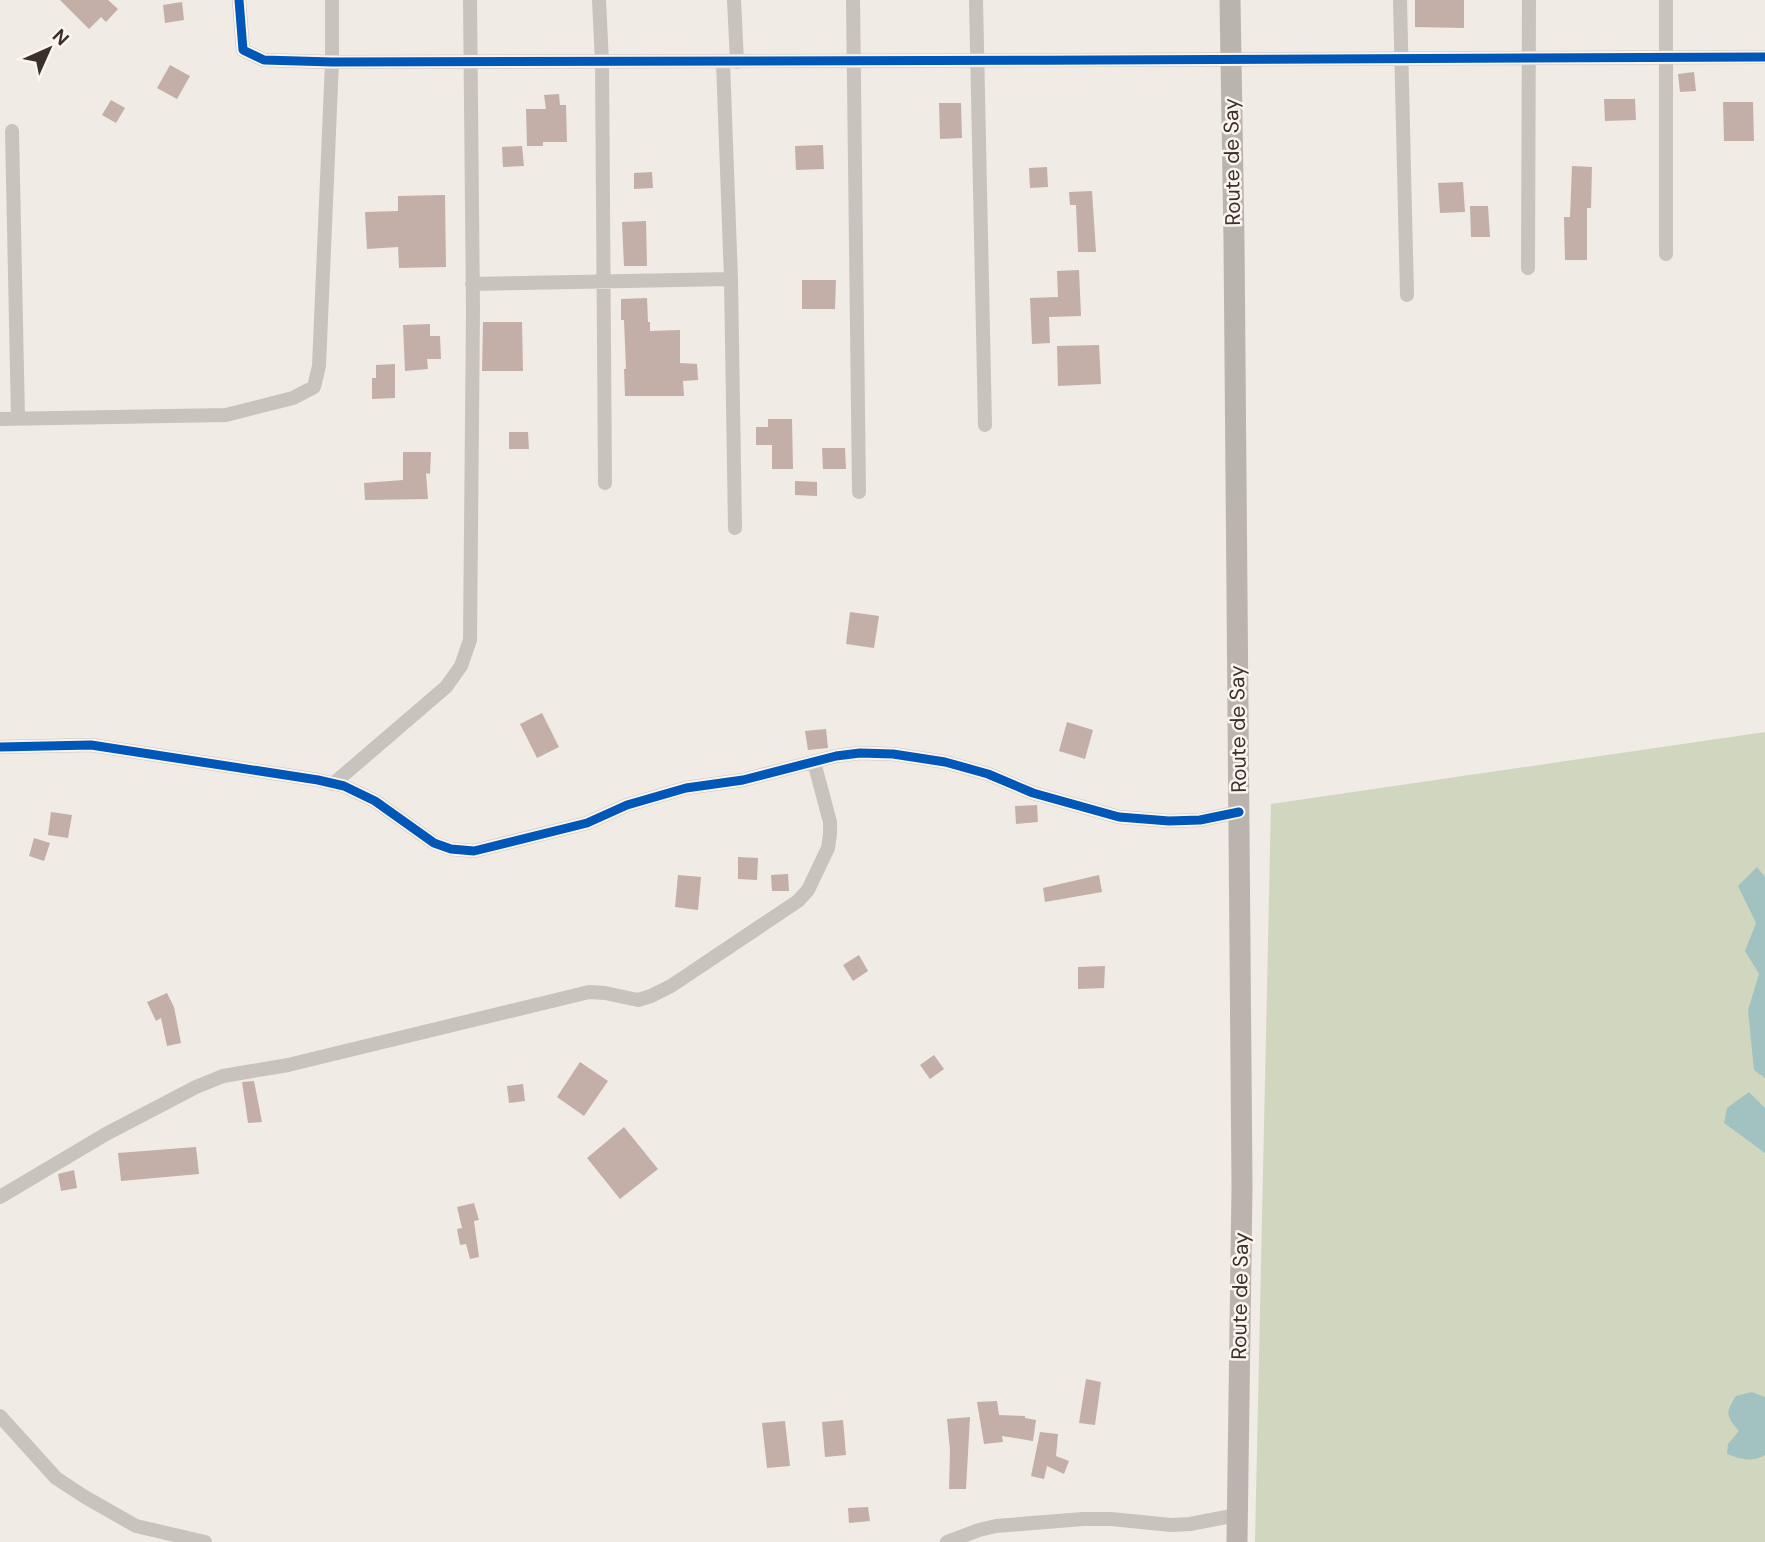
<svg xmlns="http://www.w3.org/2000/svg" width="1765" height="1542" font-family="'DM Sans',sans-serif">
  <rect width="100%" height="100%" fill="#f0ebe5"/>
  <path fill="#d1d6bf" d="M1765 732V1542H1255L1271 804Z"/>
  <path fill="#a1c2c1" d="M1757 867 1765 877V1078L1754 1070 1748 1010 1759 974 1745 951 1756 923 1738 886Z
    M1749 1092 1765 1108V1153L1724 1123 1727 1108Z
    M1752 1392 1765 1397V1455C1752 1463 1740 1459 1727 1454L1728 1444 1739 1431C1726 1416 1725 1413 1736 1396Z"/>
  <path fill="#c3afa7" d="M60 0H108L118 9 106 22 101 17 89 29Z
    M1415 0H1464V28L1415 27Z
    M182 2 184 20 165 23 163 5Z
    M170 65 190 76 177 99 157 88Z
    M1694 72 1696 91 1680 92 1678 74Z
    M559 94 560 105H566L567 142H543V146H527L526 109H546L544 95Z
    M1604 99H1635L1636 120 1605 121Z
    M111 100 125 108 116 123 102 115Z
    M1723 102H1753L1754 141H1724Z
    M939 103H961L962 138 940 139Z
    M823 145 824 169 796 170 795 146Z
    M522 146 524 166 503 167 502 147Z
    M1572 166 1592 167 1591 208H1587V260H1565L1564 217H1570Z
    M1047 167 1048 187 1030 188 1029 168Z
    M652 172 653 188 634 189V173Z
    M1463 182 1465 212 1440 213 1438 183Z
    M1092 191 1096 252H1078L1076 205H1070L1069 192Z
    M445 195 446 267 399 268 398 247 367 249 365 212 398 211V196Z
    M1470 206H1488L1490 237H1471Z
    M646 221 647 266H624L622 222Z
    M1079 270 1081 316 1049 317 1050 343 1032 344 1030 298 1058 297 1057 271Z
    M802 280H836L835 309H802Z
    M647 298 648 322H650V331L680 330V363L697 364 698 380 683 381 684 396H625L624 369H626L624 320H621V299Z
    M483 322H522L523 371H482Z
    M430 324V336H440L441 359H427L428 369 405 371 403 325Z
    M1099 345 1101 384 1058 386 1057 346Z
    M395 364V398L372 399V378H376V365Z
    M768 419H792L793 469H772V445H756V427H768Z
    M509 432H528L529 449H509Z
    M822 448H845L846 469H823Z
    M403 452H431L430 474 426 473 428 499 365 500 364 483 403 480Z
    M795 481 817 482V496L795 495Z
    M850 612 879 616 874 648 846 644Z
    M542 713 559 747 537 758 520 724Z
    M1067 722 1093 730 1085 759 1059 751Z
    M826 729 828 748 808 750 805 731Z
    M1037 805 1038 822 1016 824 1015 806Z
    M51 812 72 815 68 838 48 835Z
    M34 838 50 843 44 861 29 856Z
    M738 857 758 858 757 880 738 879Z
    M788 874 789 891H772L771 875Z
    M678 875 701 877 698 910 675 907Z
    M1099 875 1102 892 1045 902 1043 888Z
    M859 955 868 971 853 981 843 965Z
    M1105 966 1104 988 1078 989V967Z
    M167 993 174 1007 181 1043 167 1046 161 1018 156 1021 147 1002Z
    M934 1055 944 1069 930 1079 920 1065Z
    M580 1062 608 1081 584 1116 557 1097Z
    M254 1081 262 1122 248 1123 242 1082Z
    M523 1084 525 1101 509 1103 507 1086Z
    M624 1127 658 1169 620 1199 587 1158Z
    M196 1147 199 1174 121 1181 118 1153Z
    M74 1170 77 1188 61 1191 58 1174Z
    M474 1203 479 1220 474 1221 479 1257 470 1259 466 1244 460 1245 457 1229 462 1228 457 1207Z
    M1086 1379 1101 1382 1095 1425 1079 1423Z
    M997 1401 999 1415 1025 1416V1418L1036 1420 1033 1441 1002 1436 1003 1442 984 1444 977 1402Z
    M970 1417 966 1489H949L950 1450 947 1419Z
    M843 1420 846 1455 825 1457 822 1422Z
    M785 1421 790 1466 767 1468 762 1423Z
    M1040 1432 1058 1434 1056 1456 1069 1461 1064 1474 1047 1466 1044 1479 1031 1476Z
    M868 1507 870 1521 849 1523 848 1508Z"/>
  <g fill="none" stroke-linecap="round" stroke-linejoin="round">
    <path stroke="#c9c3be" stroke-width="14" d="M239 0 243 50 264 60 332 62C810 63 1287 58 1765 57
      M599 0 602 62 605 483
      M734 0 737 62
      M853 0 859 492
      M976 0 985 425
      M1400 0 1407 295
      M723 62 731 279 735 528
      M12 131 18 418
      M1666 254V0
      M1528 268 1529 0
      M472 284 731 279
      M0 419 226 415 293 398 314 387 319 366 332 62V0
      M0 747 91 745 318 780 344 786 375 801 434 843 451 849 474 851 587 823 627 805 686 788 743 780 836 756 860 753 893 754 945 762 988 774 1033 793 1119 817 1169 821 1200 820 1239 812
      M333 784 446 687 461 666 470 640 473 310 470 0
      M0 1197 106 1134 196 1087 223 1076 288 1065 589 992 605 993 638 1000 651 996 671 986 798 901 808 890 828 848 830 834V822L814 762
      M0 1416 56 1478 85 1497 136 1526 205 1542
      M947 1542 979 1530 996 1526 1083 1519H1111L1171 1525 1190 1524 1237 1515"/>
    <path stroke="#bab3ae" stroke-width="21" d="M1230 0 1234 240 1242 1186 1237 1542"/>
    <defs>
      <path id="cycleway" d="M239 0 243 50 264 60 332 62C810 63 1287 58 1765 57
        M0 747 91 745 318 780 344 786 375 801 434 843 451 849 474 851 587 823 627 805 686 788 743 780 836 756 860 753 893 754 945 762 988 774 1033 793 1119 817 1169 821 1200 820 1239 812"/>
    </defs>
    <use href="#cycleway" stroke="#fbf5ee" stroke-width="13"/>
    <use href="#cycleway" stroke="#0057b8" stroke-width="9"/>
  </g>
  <g text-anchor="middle" stroke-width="5" stroke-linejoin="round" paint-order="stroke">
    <g font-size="21" fill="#3b302b" stroke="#fbf5ee">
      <text transform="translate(1232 162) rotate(-91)" y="7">Route de Say</text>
      <text transform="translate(1238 729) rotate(-91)" y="7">Route de Say</text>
      <text transform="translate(1240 1296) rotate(-89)" y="7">Route de Say</text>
    </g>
  </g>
  <g transform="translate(49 49) rotate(45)" stroke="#fbf5ee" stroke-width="5" paint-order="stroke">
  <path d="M0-5L12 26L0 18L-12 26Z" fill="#3b302b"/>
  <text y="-10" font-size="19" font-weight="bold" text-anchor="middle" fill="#3b302b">N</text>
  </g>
</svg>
